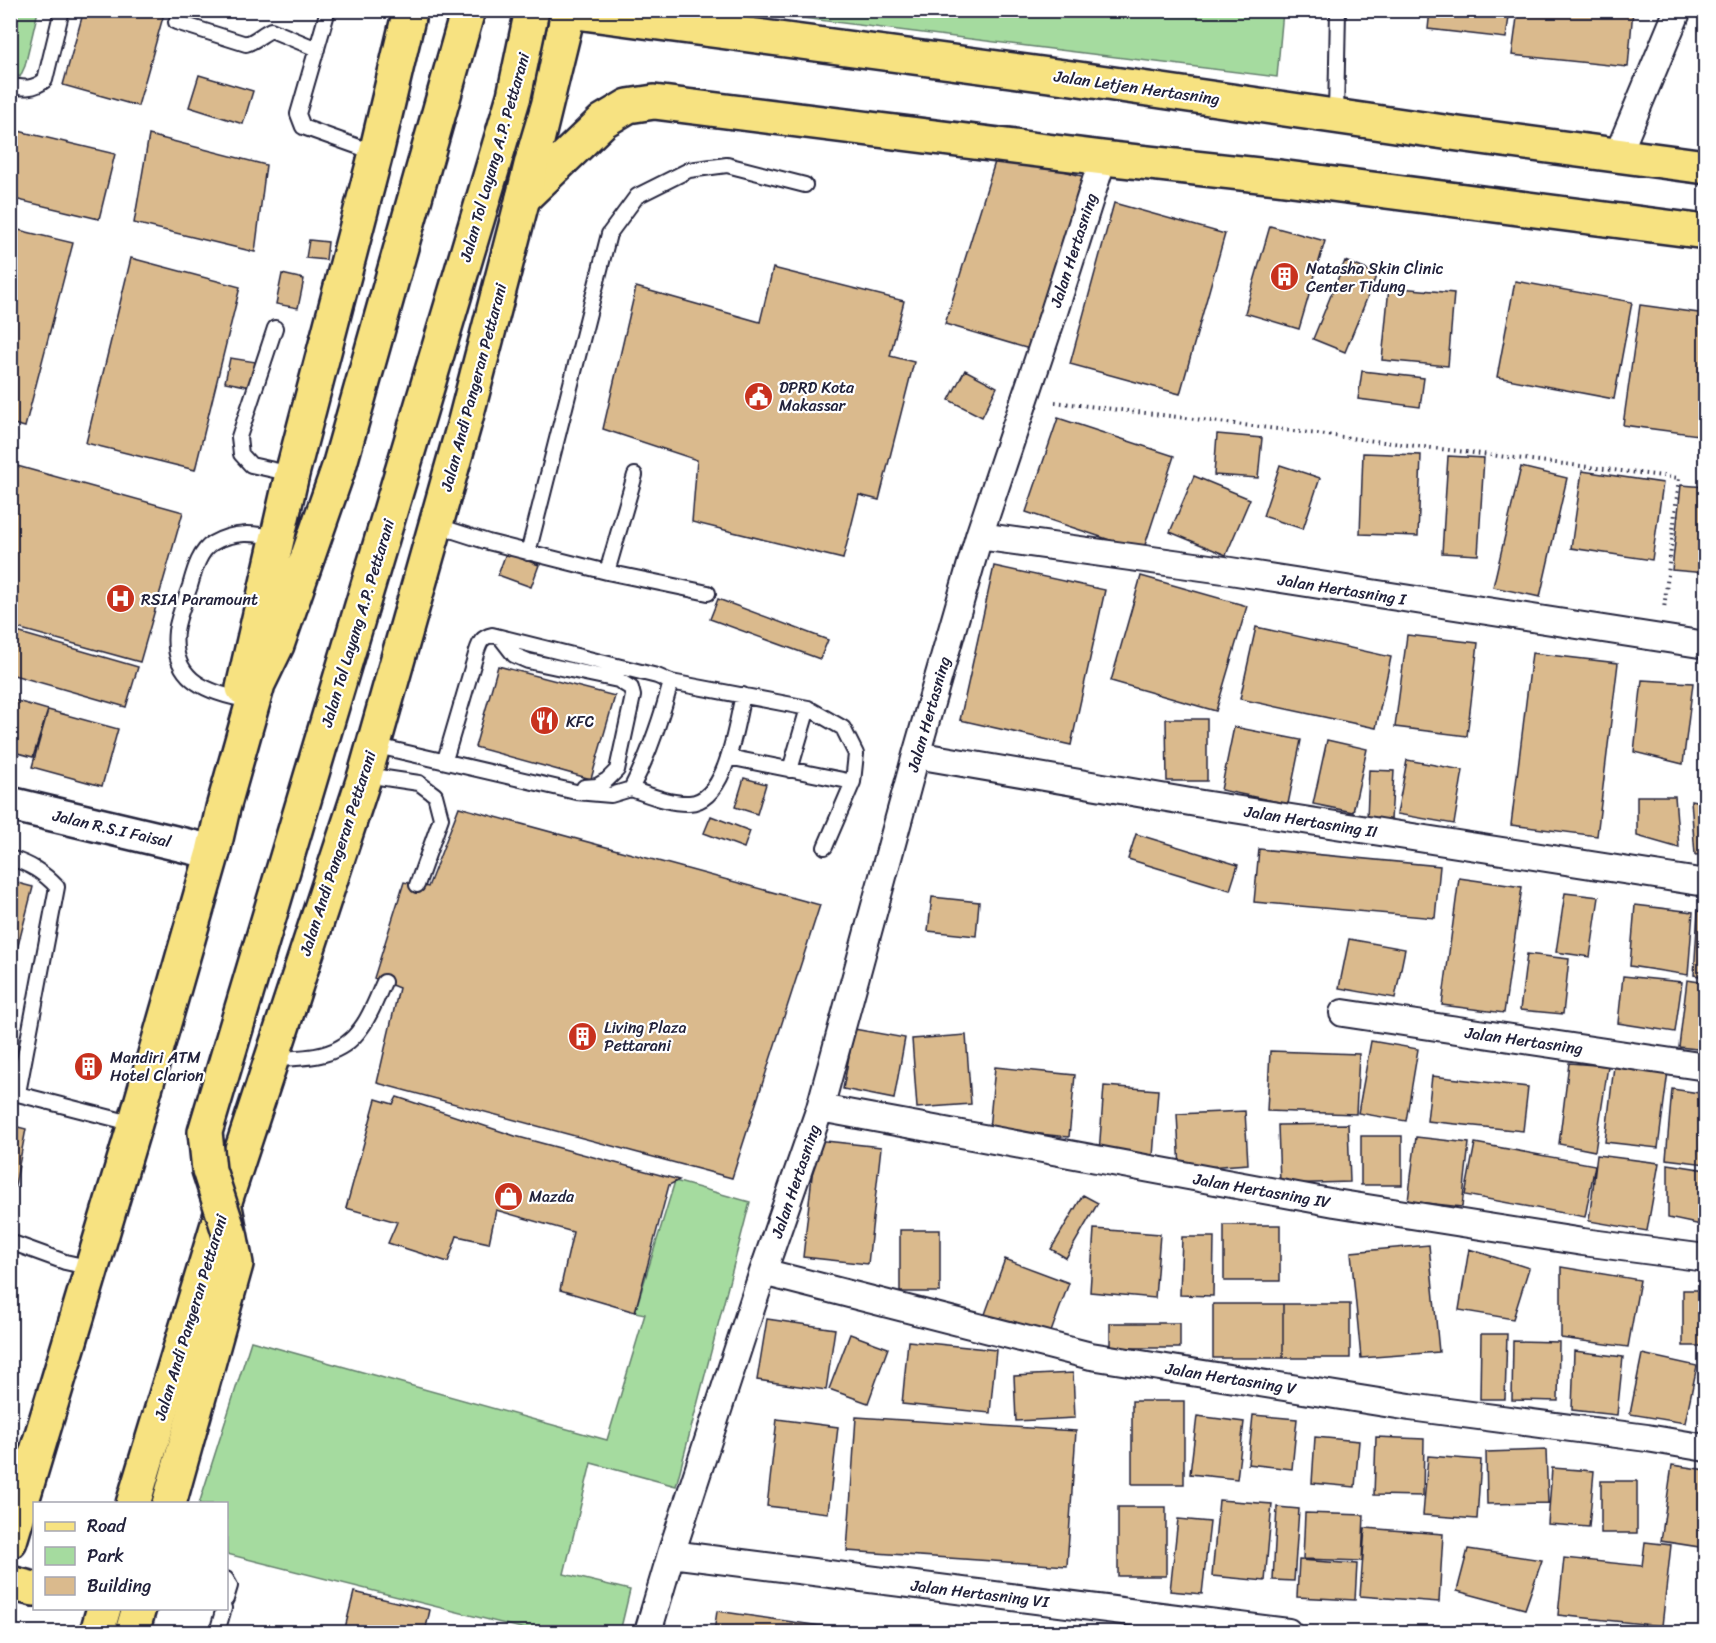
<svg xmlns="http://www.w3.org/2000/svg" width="1716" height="1643" font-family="Sriracha,sans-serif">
  <rect width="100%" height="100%" fill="#fff"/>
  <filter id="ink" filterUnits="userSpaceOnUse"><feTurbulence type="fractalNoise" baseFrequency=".0167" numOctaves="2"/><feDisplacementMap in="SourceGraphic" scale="12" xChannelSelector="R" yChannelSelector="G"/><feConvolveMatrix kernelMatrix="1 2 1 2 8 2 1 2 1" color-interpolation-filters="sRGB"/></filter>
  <g filter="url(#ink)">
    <path fill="#a5db9f" stroke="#647e6d" stroke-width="1.5" d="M11 10 38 11 25 66 20 77 11 72Z
      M797 11 1283 10V11L1277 77 794 17Z
      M675 1181 750 1202 676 1486 591 1463 564 1574 630 1590 620 1632H537L227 1554 226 1504H199L251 1341 607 1440 645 1314 635 1312Z"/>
    <path fill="#daba8d" stroke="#22223b" stroke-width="1.5" d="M84 10H165L138 106 63 85Z
      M1430 10H1510L1506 38 1428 29Z
      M1518 10H1633L1628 67 1512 55Z
      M199 75 253 91 243 124 189 107Z
      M10 129 115 154 99 219 10 198Z
      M149 135 266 165 255 252 134 223Z
      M998 152 1085 177 1033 350 945 324Z
      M1114 203 1225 234 1180 394 1070 364Z
      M1270 226 1325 241 1299 329 1245 313Z
      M10 228 73 243 25 427 10 423Z
      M309 240 328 242 326 260 306 258Z
      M131 258 240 287 195 470 86 443Z
      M1345 261 1377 274 1345 352 1313 339Z
      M773 268 904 301 890 356 914 362 879 500 859 495 843 559 692 522 697 460 603 429 636 287 760 322Z
      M282 274 304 279 298 308 276 304Z
      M1515 281 1632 302 1614 399 1497 377Z
      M1389 287 1454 293 1448 366 1382 360Z
      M1640 305 1706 314V436L1623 425Z
      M230 358 256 362 251 387 225 382Z
      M965 370 997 387 982 417 949 400Z
      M1362 371 1424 378 1420 407 1358 399Z
      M1058 418 1174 456 1143 551 1026 512Z
      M1217 434 1262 438 1258 478 1214 475Z
      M1363 453 1421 455 1418 536 1360 534Z
      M1448 456 1484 458 1478 555 1442 553Z
      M10 464 183 512 140 662 10 626Z
      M1280 465 1320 478 1303 529 1263 516Z
      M1521 467 1567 478 1540 597 1493 587Z
      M1582 471 1663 483 1652 560 1571 548Z
      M1194 476 1250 499 1226 555 1170 532Z
      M1681 485 1706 487V573L1672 570Z
      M506 553 539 565 531 587 498 575Z
      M994 566 1105 590 1071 745 960 720Z
      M1141 576 1247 606 1216 711 1111 681Z
      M718 599 828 640 820 659 710 619Z
      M1256 627 1391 657 1376 728 1240 699Z
      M10 630 138 667 126 707 10 674Z
      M1407 635 1478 643 1467 736 1395 727Z
      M1532 653 1618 663 1597 836 1511 825Z
      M498 666 615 696 591 779 475 747Z
      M1642 680 1693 683 1683 764 1634 752Z
      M10 699 48 710 33 757 10 751Z
      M48 710 118 729 102 786 32 767Z
      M1166 719H1207V781H1167Z
      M1706 726V763L1700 762Z
      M1234 727 1301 740 1288 804 1221 790Z
      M1327 740 1367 749 1353 812 1313 804Z
      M1407 760 1463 770 1454 824 1397 814Z
      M1369 770 1394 771 1391 820 1367 819Z
      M744 778 766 784 757 814 735 807Z
      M1637 796H1675L1679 848 1637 836Z
      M1691 800 1706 803V854L1695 855Z
      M459 807 820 905 732 1178 377 1083 399 988 374 978 404 882 428 887Z
      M711 816 750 831 744 848 704 833Z
      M1136 834 1238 865 1230 890 1128 859Z
      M1259 849 1440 866 1435 918 1254 902Z
      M1459 878 1522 887 1504 1013 1442 1005Z
      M10 881 33 887 10 977Z
      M1565 893 1599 897 1590 957 1556 952Z
      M932 897 979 902 976 936 928 931Z
      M1635 905 1693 912 1688 975 1630 966Z
      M1698 911H1706V977L1694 975Z
      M1349 939 1405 949 1395 998 1339 988Z
      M1527 954 1569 959 1563 1014 1520 1010Z
      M1623 976 1682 982 1675 1032 1618 1023Z
      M1687 980 1706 983V1050L1679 1047Z
      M854 1029 905 1038 894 1099 843 1089Z
      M966 1035 971 1104 917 1108 912 1039Z
      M1371 1041 1418 1049 1406 1121 1358 1113Z
      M1270 1051 1359 1054 1356 1114 1267 1111Z
      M87 1058 96 1060 92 1074 83 1072Z
      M1569 1063 1608 1066 1595 1151 1559 1144Z
      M1614 1066 1668 1071 1658 1148 1605 1142Z
      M995 1067 1075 1075 1069 1137 989 1129Z
      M1432 1076 1528 1087 1523 1131 1427 1121Z
      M1104 1086 1158 1090 1153 1157 1099 1153Z
      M1672 1089 1706 1094V1164L1666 1159Z
      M397 1097 515 1136 679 1180 669 1185 635 1312 560 1290 573 1232 496 1210 489 1243 457 1236 448 1262 388 1243 397 1222 346 1208 376 1099 393 1104Z
      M1245 1111 1248 1164 1180 1169 1177 1114Z
      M1348 1124 1350 1182 1280 1184 1278 1125Z
      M10 1125 26 1129 12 1201H10Z
      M1361 1136H1402V1185H1361Z
      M1416 1137 1469 1143 1462 1207 1408 1201Z
      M816 1140 881 1147 868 1264 803 1257Z
      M1475 1143 1595 1165 1585 1217 1465 1195Z
      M1597 1155 1659 1163 1647 1231 1589 1221Z
      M1668 1164 1706 1170V1226L1668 1218Z
      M1083 1195 1098 1203 1066 1258 1051 1249Z
      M1224 1225H1280V1281H1224Z
      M1094 1229 1160 1234 1155 1298 1090 1292Z
      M900 1230H940V1292H900Z
      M1182 1237H1214L1213 1296 1180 1295Z
      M1429 1245 1439 1352 1361 1358 1351 1252Z
      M1469 1249 1529 1268 1513 1319 1459 1310Z
      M1005 1259 1069 1283 1048 1340 984 1317Z
      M1561 1267 1640 1280 1628 1347 1561 1338Z
      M1683 1290H1703V1346H1683Z
      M1213 1304H1283V1358H1213Z
      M1283 1304H1350V1358H1283Z
      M767 1319 835 1329 826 1390 757 1380Z
      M1110 1323H1180V1348H1110Z
      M850 1334 888 1348 868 1403 829 1389Z
      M1481 1334H1507L1505 1399H1480Z
      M908 1341 996 1350 990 1413 902 1404Z
      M1513 1341 1559 1342 1558 1401 1512 1400Z
      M1574 1351 1623 1357 1617 1415 1572 1410Z
      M1642 1354 1697 1366 1685 1423 1630 1414Z
      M1073 1373 1075 1418 1016 1421 1014 1376Z
      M1706 1394V1422L1700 1421Z
      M1132 1401H1184V1484H1132Z
      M1253 1415 1297 1419 1292 1469 1248 1464Z
      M1197 1416 1244 1422 1237 1479 1190 1474Z
      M856 1417 1076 1431 1067 1566 847 1551Z
      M777 1419 838 1427 828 1513 767 1506Z
      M1315 1437 1359 1441 1355 1487 1312 1483Z
      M1376 1437 1424 1439 1423 1496 1374 1495Z
      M1546 1450 1548 1503 1487 1504 1486 1452Z
      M1428 1456 1481 1460 1477 1519 1423 1515Z
      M1672 1465 1706 1470V1548L1661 1541Z
      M1552 1468 1594 1471 1589 1527 1548 1524Z
      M1601 1481H1637V1533H1601Z
      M1219 1500 1272 1504 1265 1581 1212 1576Z
      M1118 1507H1166V1576H1118Z
      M1277 1507 1299 1509 1294 1581 1273 1580Z
      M1305 1513 1364 1515 1362 1561 1303 1559Z
      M1178 1519 1210 1522 1202 1594 1170 1591Z
      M1365 1528 1443 1534 1439 1602 1360 1596Z
      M1645 1542 1671 1545 1662 1626 1558 1615 1564 1558 1642 1566Z
      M1468 1549 1542 1560 1525 1609 1457 1591Z
      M1299 1560 1357 1564 1355 1600 1297 1597Z
      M354 1592 430 1610 425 1632H344Z
      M717 1611 862 1632H714Z"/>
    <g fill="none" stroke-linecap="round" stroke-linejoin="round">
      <defs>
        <path id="lane" d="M328 10 298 114 303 127 376 153
          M176 22 246 44C256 41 262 34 271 30L317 49
          M10 85C24 89 34 89 45 80L62 10
          M1336 115 1338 10
          M275 328 239 437 241 454 251 465 292 474
          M435 525 488 542 607 572 635 475
          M528 553 609 234 637 196 689 170 727 165 805 185
          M607 572 708 593
          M500 637 514 655 528 661 618 680 631 688 633 696 617 770 607 780 597 786 584 787
          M671 682 808 708 843 728 856 754 853 782 825 847
          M241 699C202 691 171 677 176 631 178 616 185 601 190 586 194 572 199 551 213 543 234 531 254 533 276 538
          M373 745 576 792 611 795 631 789C649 755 661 719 671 682L657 676 492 635C482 637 480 642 477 651L445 760
          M728 757 853 782
          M790 770 808 708
          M365 775 419 783 435 795 441 818 417 885
          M631 789C649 795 670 804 689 803 727 802 736 723 743 695
          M10 858C30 864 43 872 57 887L18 1093
          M272 1059C306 1058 340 1059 361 1028 371 1015 377 997 384 982
          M10 1092 135 1124
          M10 1242 65 1262 92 1268
          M10 1459 34 1468
          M226 1579 230 1586 226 1599
          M217 1632 224 1608"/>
        <path id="street" d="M1618 154 1678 10
          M979 536 1224 570 1706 645
          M916 755 1202 804 1706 883
          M1343 1013 1706 1067
          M820 1108 1335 1203 1583 1242 1706 1258
          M763 1272 1091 1356 1410 1407 1647 1438 1706 1448
          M671 1554 1288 1632
          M648 1632 671 1554 763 1272 820 1108 916 755 979 536 1054 312 1103 158"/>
        <path id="secondary" d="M10 804 213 852"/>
        <path id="primary" d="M561 10 1072 78 1451 133 1706 167
          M523 198 603 121 628 106 654 102 1103 158 1278 177 1706 232
          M169 1504 236 1264 225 1207
          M132 1632 139 1608"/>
        <path id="highway" d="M243 688 292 474 376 153 410 10
          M133 1504 224 1204 365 775 464 425 523 198 569 10
          M10 1541 135 1124 213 852 223 808 258 684 277 645 339 467 468 10
          M10 1583 34 1589
          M97 1632 104 1608"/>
      </defs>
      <use href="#lane" stroke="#22223b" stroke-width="18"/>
      <use href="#street" stroke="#22223b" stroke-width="30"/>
      <use href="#secondary" stroke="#22223b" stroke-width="38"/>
      <use href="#primary" stroke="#22223b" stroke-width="38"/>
      <use href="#highway" stroke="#22223b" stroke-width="38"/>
      <path stroke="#22223b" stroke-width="4" stroke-dasharray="1.5 4.5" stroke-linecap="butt" d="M1055 402 1679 478 1664 609"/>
      <use href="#lane" stroke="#fff" stroke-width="14"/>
      <use href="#street" stroke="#fff" stroke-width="26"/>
      <use href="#secondary" stroke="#fff" stroke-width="33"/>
      <use href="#primary" stroke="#f7e281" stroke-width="33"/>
      <use href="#highway" stroke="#f7e281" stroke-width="33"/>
      <defs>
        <path id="highway-bridge" d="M230 1235 209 1170 205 1132 514 96 532 10"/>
      </defs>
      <use href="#highway-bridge" stroke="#22223b" stroke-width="38" stroke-linecap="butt"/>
      <use href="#highway-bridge" stroke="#f7e281" stroke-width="33"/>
    </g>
  </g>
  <defs>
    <symbol id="building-disc" viewBox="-11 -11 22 22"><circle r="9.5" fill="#c8321e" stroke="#fff"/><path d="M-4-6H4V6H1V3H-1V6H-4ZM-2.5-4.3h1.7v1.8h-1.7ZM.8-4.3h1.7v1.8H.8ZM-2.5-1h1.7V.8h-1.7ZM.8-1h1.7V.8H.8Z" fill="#fff"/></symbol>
    <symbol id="civic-disc" viewBox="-11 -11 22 22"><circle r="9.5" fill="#c8321e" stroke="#fff"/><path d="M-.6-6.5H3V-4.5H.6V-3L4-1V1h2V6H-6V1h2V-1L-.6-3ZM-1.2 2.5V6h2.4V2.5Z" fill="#fff"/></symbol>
    <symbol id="hospital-disc" viewBox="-11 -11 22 22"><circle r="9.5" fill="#c8321e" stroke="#fff"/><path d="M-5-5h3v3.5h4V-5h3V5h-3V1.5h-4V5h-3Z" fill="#fff"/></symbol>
    <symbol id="restaurant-disc" viewBox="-11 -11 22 22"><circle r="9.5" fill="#c8321e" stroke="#fff"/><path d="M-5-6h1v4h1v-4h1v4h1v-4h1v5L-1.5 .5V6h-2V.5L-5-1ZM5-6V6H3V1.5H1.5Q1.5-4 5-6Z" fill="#fff"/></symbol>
    <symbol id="shop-disc" viewBox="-11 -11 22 22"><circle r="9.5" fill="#c8321e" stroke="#fff"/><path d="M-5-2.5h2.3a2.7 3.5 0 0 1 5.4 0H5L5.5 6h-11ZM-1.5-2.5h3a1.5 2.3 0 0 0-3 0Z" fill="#fff"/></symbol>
  </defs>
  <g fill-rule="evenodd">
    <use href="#building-disc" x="1268" y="260" width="33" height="33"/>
    <use href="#civic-disc" x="742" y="380" width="33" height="33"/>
    <use href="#hospital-disc" x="104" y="582" width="33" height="33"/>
    <use href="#restaurant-disc" x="528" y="704" width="33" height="33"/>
    <use href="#building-disc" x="566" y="1020" width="33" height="33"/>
    <use href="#building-disc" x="72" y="1050" width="33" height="33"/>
    <use href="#shop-disc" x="492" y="1180" width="33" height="33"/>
  </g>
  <g text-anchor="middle" stroke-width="4.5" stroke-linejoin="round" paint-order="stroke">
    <g font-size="16" fill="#22223b" stroke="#fff">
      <text transform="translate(1137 87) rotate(8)" y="6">Jalan Letjen Hertasning</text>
      <text transform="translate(494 157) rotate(-74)" y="6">Jalan Tol Layang A.P. Pettarani</text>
      <text transform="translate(1073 250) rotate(-72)" y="6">Jalan Hertasning</text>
      <text transform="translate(473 387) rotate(-75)" y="6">Jalan Andi Pangeran Pettarani</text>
      <text transform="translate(1342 589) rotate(9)" y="6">Jalan Hertasning I</text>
      <text transform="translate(357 623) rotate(-73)" y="6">Jalan Tol Layang A.P. Pettarani</text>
      <text transform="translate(928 714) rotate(-74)" y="6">Jalan Hertasning</text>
      <text transform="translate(1311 821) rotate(9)" y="6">Jalan Hertasning II</text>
      <text transform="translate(112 828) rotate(13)" y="6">Jalan R.S.I Faisal</text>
      <text transform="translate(337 853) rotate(-72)" y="6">Jalan Andi Pangeran Pettarani</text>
      <text transform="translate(1524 1040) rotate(8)" y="6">Jalan Hertasning</text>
      <text transform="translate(795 1181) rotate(-71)" y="6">Jalan Hertasning</text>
      <text transform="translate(1262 1190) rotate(10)" y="6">Jalan Hertasning IV</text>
      <text transform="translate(190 1317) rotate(-73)" y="6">Jalan Andi Pangeran Pettarani</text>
      <text transform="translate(1231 1378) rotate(9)" y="6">Jalan Hertasning V</text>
      <text transform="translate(980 1593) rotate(7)" y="6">Jalan Hertasning VI</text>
    </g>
    <g font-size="16" fill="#22223b" stroke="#fff" text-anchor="start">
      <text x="1306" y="274">Natasha Skin Clinic<tspan x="1306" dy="18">Center Tidung</tspan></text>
      <text x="779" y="393">DPRD Kota<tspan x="779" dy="18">Makassar</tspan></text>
      <text x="141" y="605">RSIA Paramount</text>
      <text x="566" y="727">KFC</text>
      <text x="604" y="1033">Living Plaza<tspan x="604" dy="18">Pettarani</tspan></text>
      <text x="110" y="1063">Mandiri ATM<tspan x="110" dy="18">Hotel Clarion</tspan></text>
      <text x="529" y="1202">Mazda</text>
    </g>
  </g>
  <rect width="1716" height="1643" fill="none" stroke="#fff" stroke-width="36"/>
  <rect x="18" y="18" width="1680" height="1607" fill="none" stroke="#22223b" stroke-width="2" filter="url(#ink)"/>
  <rect x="33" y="1502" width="195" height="108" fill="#ffffff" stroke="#a7a7b1" stroke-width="1.5"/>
  <rect x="45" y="1522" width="30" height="9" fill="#f7e281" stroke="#a7a7b1" stroke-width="1.5"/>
  <text x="87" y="1532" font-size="18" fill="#22223b">Road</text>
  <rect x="45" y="1547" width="30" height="18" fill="#a5db9f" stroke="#a7a7b1" stroke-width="1.5"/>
  <text x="87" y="1562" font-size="18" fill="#22223b">Park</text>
  <rect x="45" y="1577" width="30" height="18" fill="#daba8d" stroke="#a7a7b1" stroke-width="1.5"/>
  <text x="87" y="1592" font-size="18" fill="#22223b">Building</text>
</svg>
